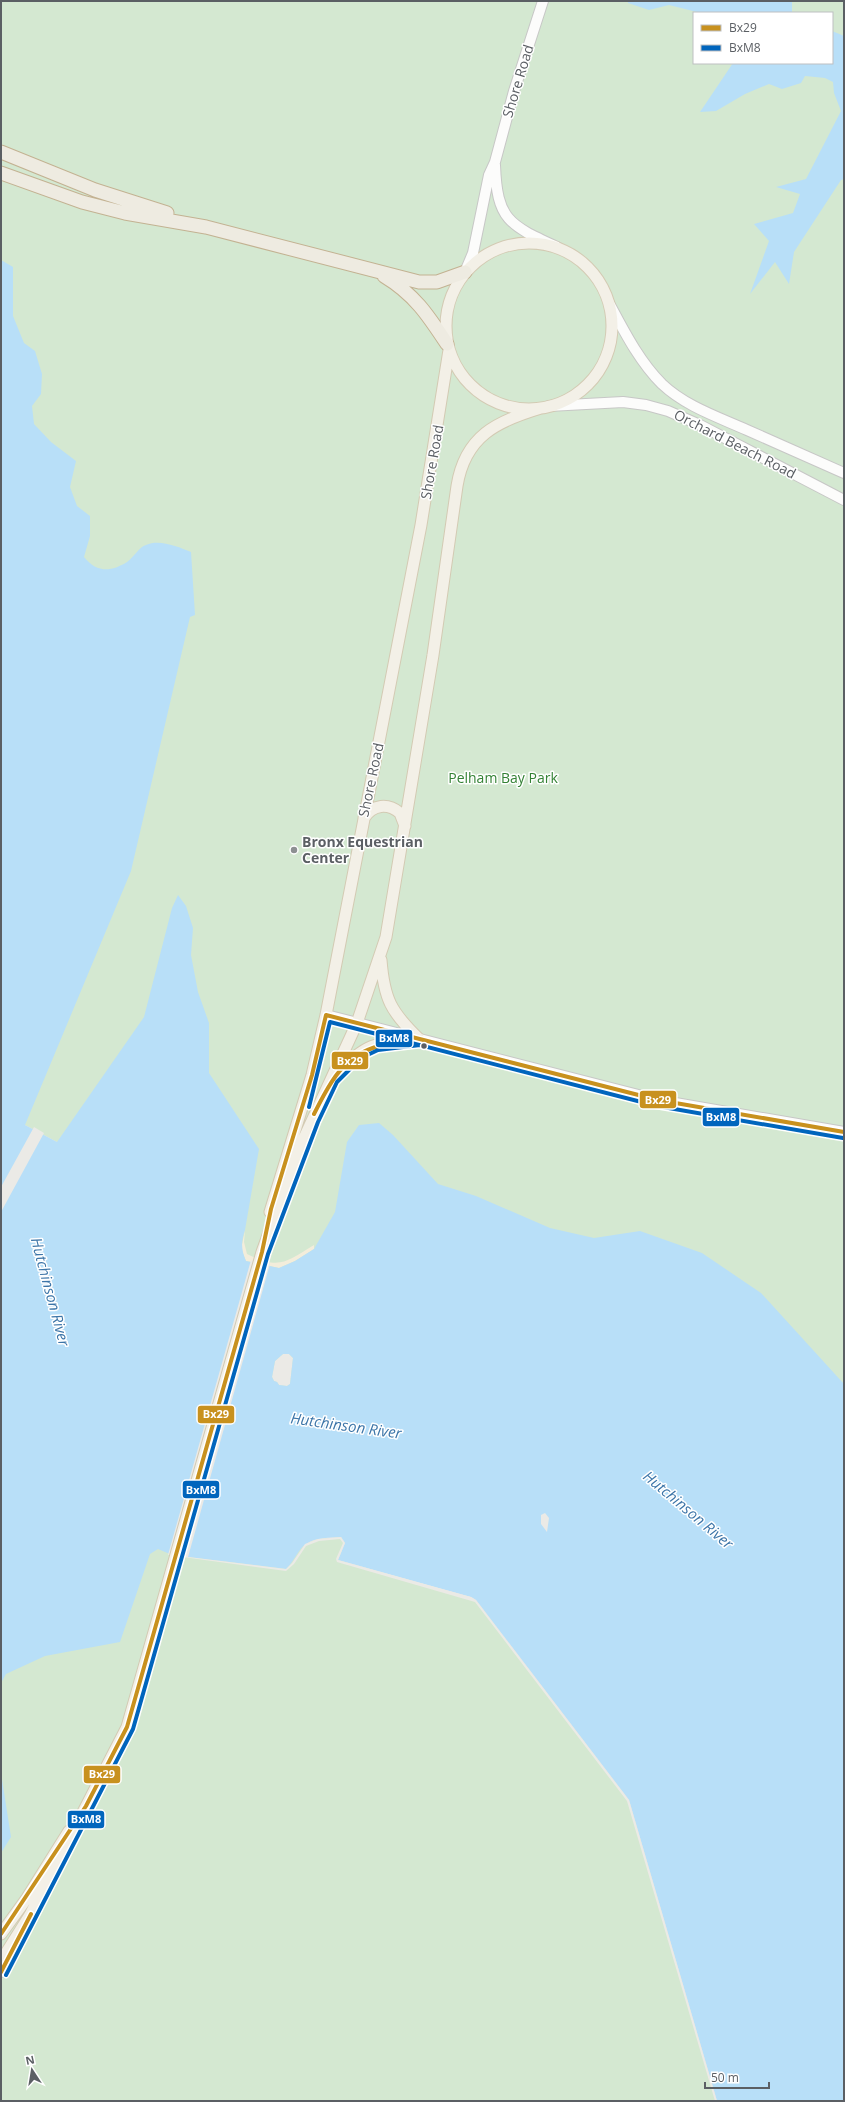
<svg xmlns="http://www.w3.org/2000/svg" width="845" height="2102" font-family="'Open Sans',sans-serif">
  <rect width="100%" height="100%" fill="#ebeae6"/>
  <path fill="#d4e8d1" fill-rule="evenodd" d="M1 1H844V1423L291 1388 276 1385 271 1379 246 1261 57 1142 25 1125 1 972ZM694 13H832V63H694ZM283 1354H289L293 1358 290 1384 287 1386 279 1385 277 1382 274 1381 272 1377 275 1361Z
    M1 1522 305 1544 318 1539 341 1537 345 1543 338 1560 476 1600 629 1800 717 2101H1Z"/>
  <path fill="#f3eddb" d="M245 1230 244 1242 247 1254C280 1270 286 1262 314 1245V1249L295 1261 279 1268 246 1261 241 1249Z"/>
  <path fill="#b8dff8" fill-rule="evenodd" d="M628 1H792V13H701L669 5 649 10 628 3Z
    M832 31 844 36V179L841 180 794 252 789 284 775 262 750 294 769 241 754 224 793 213 800 194 776 187 806 179 841 111 834 93 833 82 825 78 805 76 801 83 782 89 769 84 745 94 716 111 700 112 733 63H832Z
    M1 260 13 267V316L24 343 35 351 42 374 41 394 32 406 34 424 51 442 76 461 70 487 77 506 90 516V536L84 557C97 573 111 572 127 562 134 557 139 547 146 545 160 539 178 547 191 552L195 615 190 617 131 871 25 1125 57 1142 144 1017 172 908 178 895 186 906 193 928 191 955 198 992 209 1023V1073L259 1149 245 1230C241 1242 241 1249 246 1261L279 1268 295 1261 314 1249 335 1212 347 1142 359 1125 379 1123 393 1135 438 1184 476 1196 550 1228 594 1238 640 1231 702 1253 761 1293 844 1384V2101H717L629 1800 476 1600 471 1597 338 1560 345 1543 341 1537C330 1538 316 1537 306 1544 298 1549 294 1562 286 1569L172 1555 158 1549 150 1554 120 1642 45 1656 6 1674 1 1683ZM283 1354H289L293 1358 290 1384 287 1386 279 1385 277 1382 274 1381 272 1377 275 1361ZM545 1513 549 1518 547 1532 541 1524V1515Z
    M1 1773 11 1837 1 1853Z"/>
  <path fill="#ebeae6" d="M34 1127 44 1133 1 1212V1187Z
    M251 1260 270 1264 188 1557 286 1569 292 1563 305 1544 318 1539 341 1537 345 1543 338 1560 471 1597 476 1600 629 1800 717 2101H715L627 1801 475 1602 337 1562 336 1559 343 1543 340 1539 319 1541 306 1546 294 1564 286 1571 168 1555Z"/>
  <g fill="none" stroke-linecap="round" stroke-linejoin="round">
    <defs>
      <path id="secondary" d="M495 165C497 220 509 225 557 247
        M465 272 473 253 489 175 495 162 514 91 543 1
        M609 303C624 331 639 361 662 384 685 406 718 417 747 430 779 444 812 459 844 473
        M549 406 623 402 646 405 668 411 700 425 844 500
        M326 1015 658 1100 844 1132
        M1 1972 12 1953"/>
      <path id="primary" d="M446 326a83 83 0 1 1 166 0a83 83 0 1 1-166 0Z
        M364 818C373 804 388 803 400 813L405 826
        M381 960C384 999 391 1012 419 1039
        M337 1073C368 1042 376 1043 419 1039
        M270 1212 312 1075 326 1015 421 525 449 350
        M1 1934 27 1898 69 1831
        M1 1961 30 1915 127 1727 262 1252 299 1149 357 1023 386 937 433 655 457 486C465 436 497 421 541 408"/>
      <path id="highway" d="M1 152 95 190 167 213
        M1 173 82 202 125 213 206 227 419 282H437L465 272
        M384 276C414 294 428 315 447 344"/>
    </defs>
    <use href="#secondary" stroke="#c7c7c6" stroke-width="12"/>
    <use href="#primary" stroke="#d3cab3" stroke-width="13"/>
    <use href="#highway" stroke="#c3b292" stroke-width="15"/>
    <use href="#secondary" stroke="#fcfcfb" stroke-width="10"/>
    <use href="#primary" stroke="#f3f0e7" stroke-width="11"/>
    <use href="#highway" stroke="#eeebe1" stroke-width="13"/>
    <defs>
      <path id="bus-1" d="M314 1114C339 1064 352 1047 410 1040
        M1 1934 86 1806 127 1727 262 1252 271 1209 312 1075 326 1015 658 1100 844 1132
        M1 1972 31 1914"/>
      <path id="bus-2" d="M309 1107 330 1022 657 1106 843 1138
        M6 1975 133 1729 268 1254 318 1122 337 1082 361 1058 378 1050 420 1045"/>
    </defs>
    <use href="#bus-1" stroke="#fff" stroke-width="7"/>
    <use href="#bus-2" stroke="#fff" stroke-width="7"/>
    <use href="#bus-1" stroke="#c8911e" stroke-width="4"/>
    <use href="#bus-2" stroke="#0065bd" stroke-width="4"/>
  </g>
  <circle fill="#8d9092" stroke="#fff" stroke-width="1.5" cx="294" cy="850" r="4"/>
  <circle fill="#5b5f64" stroke="#fff" stroke-width="1.5" cx="424" cy="1046" r="3.5"/>
  <g text-anchor="middle" stroke-width="3" stroke-linejoin="round" paint-order="stroke">
    <g font-size="14" fill="#5b5f64" stroke="#fff">
      <text transform="translate(518 81) rotate(-73)" y="5">Shore Road</text>
      <text transform="translate(735 444) rotate(27)" y="5">Orchard Beach Road</text>
      <text transform="translate(432 462) rotate(-80)" y="5">Shore Road</text>
      <text transform="translate(371 780) rotate(-78)" y="5">Shore Road</text>
    </g>
    <g font-size="14" fill="#348235" stroke="#fff">
      <text x="503" y="783">Pelham Bay Park</text>
    </g>
    <g font-size="14" font-weight="bold" fill="#5b5f64" stroke="#fff" text-anchor="start">
      <text x="302" y="847">Bronx Equestrian<tspan x="302" dy="16">Center</tspan></text>
    </g>
    <g font-size="15" font-style="italic" fill="#3c75a8" stroke="#fff">
      <text transform="translate(50 1292) rotate(75)" y="5">Hutchinson River</text>
      <text transform="translate(346 1426) rotate(8)" y="5">Hutchinson River</text>
      <text transform="translate(688 1510) rotate(40)" y="5">Hutchinson River</text>
    </g>
  </g>
  <g stroke="#fff" stroke-width="1.5">
    <rect x="375" y="1029" width="38" height="19" rx="4" fill="#0065bd"/>
    <rect x="331" y="1051" width="38" height="19" rx="4" fill="#c8911e"/>
    <rect x="639" y="1090" width="38" height="19" rx="4" fill="#c8911e"/>
    <rect x="702" y="1107" width="38" height="20" rx="4" fill="#0065bd"/>
    <rect x="197" y="1405" width="38" height="19" rx="4" fill="#c8911e"/>
    <rect x="182" y="1480" width="38" height="19" rx="4" fill="#0065bd"/>
    <rect x="83" y="1765" width="38" height="19" rx="4" fill="#c8911e"/>
    <rect x="67" y="1810" width="38" height="19" rx="4" fill="#0065bd"/>
  </g>
  <g font-size="11" text-anchor="middle" font-weight="bold" fill="#fff">
    <text x="394" y="1042">BxM8</text>
    <text x="350" y="1065">Bx29</text>
    <text x="658" y="1104">Bx29</text>
    <text x="721" y="1121">BxM8</text>
    <text x="216" y="1418">Bx29</text>
    <text x="201" y="1494">BxM8</text>
    <text x="102" y="1778">Bx29</text>
    <text x="86" y="1823">BxM8</text>
  </g>
  <rect width="845" height="2102" fill="none" stroke="#5b5f64" stroke-width="4"/>
  <rect x="693" y="12" width="140" height="52" fill="#ffffff" stroke="#bdbfc1"/>
  <rect x="701" y="25" width="20" height="6" fill="#c8911e" stroke="#bdbfc1"/>
  <text x="729" y="32" font-size="12" fill="#5b5f64">Bx29</text>
  <rect x="701" y="45" width="20" height="6" fill="#0065bd" stroke="#bdbfc1"/>
  <text x="729" y="52" font-size="12" fill="#5b5f64">BxM8</text>
  <g transform="translate(32 2070) rotate(348)" stroke="#ffffff" stroke-width="3" paint-order="stroke">
  <path d="M0-3L7 15L0 10L-7 15Z" fill="#5b5f64"/>
  <text y="-6" font-size="11" font-weight="bold" text-anchor="middle" fill="#5b5f64">N</text>
  </g>
  <path d="M705 2082v6h64v-6" fill="none" stroke="#5b5f64" stroke-width="2"/>
  <text x="711" y="2082" font-size="12" fill="#5b5f64" stroke="#ffffff" stroke-width="3" paint-order="stroke">50 m</text>
</svg>
